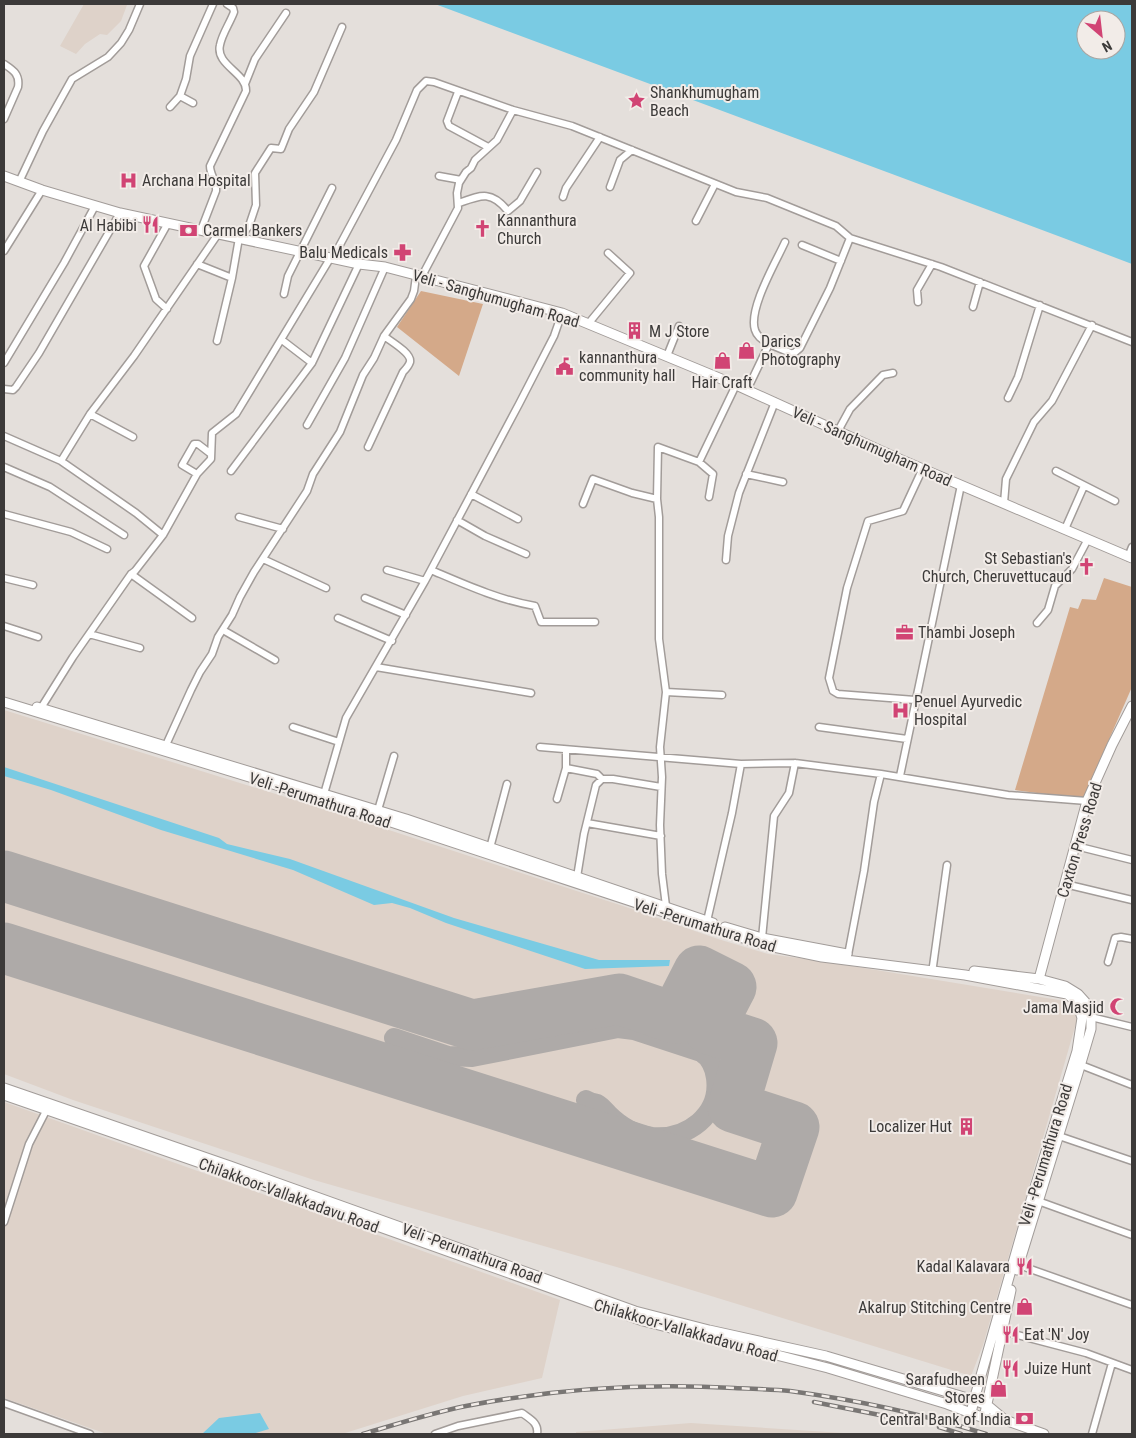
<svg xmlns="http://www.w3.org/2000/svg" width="1136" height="1438" font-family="'Roboto Condensed',sans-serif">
  <rect width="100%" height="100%" fill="#e4dfdb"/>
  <path fill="#ded2c9" d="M84 4H125L127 5 121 21 107 35 100 34 85 44 76 54 60 46Z
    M4 710 324 809 623 906 718 939 768 954 821 961 1065 1001 1075 1011 1077 1020 983 1345 971 1376 620 1268 314 1180 73 1100 4 1074Z
    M4 1102 560 1300 542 1378 463 1396 342 1434H107L4 1398Z
    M691 1423 859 1434H576V1432Z"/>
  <path fill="#d4a989" d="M421 291 483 304 459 376 397 327Z
    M1104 578 1132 587V687L1083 799 1015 790 1070 607 1078 609 1082 599 1096 600Z"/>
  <path fill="#7acbe3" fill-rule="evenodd" d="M435 4H1132V264C900 176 667 91 435 4ZM1086 20H1116V50H1086Z
    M4 767 219 838 227 844 290 859 454 918 599 960H670L669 966 585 969 446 923 410 908 392 903 374 905 293 870 161 830 51 790 4 776Z
    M260 1413 269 1429 252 1434H202L219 1418Z"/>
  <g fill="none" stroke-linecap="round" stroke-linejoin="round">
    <path stroke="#aeaaa8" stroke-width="20" d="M394 1038 448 1056 472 1057 618 1028 634 1030 701 1052C710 1057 715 1068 716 1078 721 1115 687 1140 652 1137 635 1135 620 1126 608 1114 605 1111 601 1106 597 1104 593 1103 589 1102 586 1100"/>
    <path stroke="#aeaaa8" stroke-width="51" d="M4 876 472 1025 619 999 675 1018 699 971 731 987 709 1029 752 1043 733 1107 794 1127 772 1192 4 948"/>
    <defs>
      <path id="street" d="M4 64C13 70 20 74 18 87L4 119
        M245 84 255 59 286 13
        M458 92 447 121 449 126 488 147
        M180 96 193 103
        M170 107 180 96 186 79 190 56 213 4
        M439 176 461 180
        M19 182 43 131 72 79 108 57 121 43 129 30 140 4
        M610 187 620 160 632 150
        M563 197 566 188 600 137
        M459 203C481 195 491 190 508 211L520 201 537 172
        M696 221 715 184
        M201 230 216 191C217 181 210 175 210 166L246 91C247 73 215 65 220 45 222 34 230 23 234 12L233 8 227 4
        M850 238 941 267 1132 342
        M802 245 841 261
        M4 251 42 190
        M197 264 232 278
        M422 276 458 208 457 193 459 183 466 172 471 168 475 160 497 140 513 110
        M284 294 288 276 332 188
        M918 302 917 290 932 264
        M973 307 980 282
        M167 309 156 299 144 266 168 223
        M588 324 630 273 608 253
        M282 340 312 363
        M217 341 232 278 239 238 249 226 256 205 255 173 271 148 281 149 289 129 314 92 342 27
        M769 344C763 340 757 337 755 330 748 309 776 262 785 242
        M667 356 679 326
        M4 363 64 263 95 206
        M4 389 13 390 16 387 39 353 120 213
        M1008 398 1018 377 1040 305
        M90 414 133 437
        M307 425 345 358 385 267
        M838 431 850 409 883 375 893 373
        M4 436 61 461 136 513 163 535 135 571 131 574 73 657 41 708
        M368 447 403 372C405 370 409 365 410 362 412 353 390 341 384 336
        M61 461 90 414 134 356 218 234
        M699 462 713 474 709 497
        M4 467 50 487 124 535
        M231 471 312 363 359 264
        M1056 471 1115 501
        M197 474 182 465 194 444H198L211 454
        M746 474 783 482
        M471 494 518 519
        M657 499 658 447 699 462 736 385
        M1004 503 1006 479 1034 422 1052 401 1092 325
        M583 504 593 479 632 493 657 499 659 517V639L666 692 660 747 662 777 660 825 662 874 666 906
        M4 514 71 532 107 549
        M239 517 283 529
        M457 520 485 536 526 554
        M1065 529 1084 486
        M163 535 197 474 211 459 212 433 236 414 331 257 335 254 396 140 417 90 426 81 434 82 513 110 572 126 736 192 767 198 836 226 850 238 830 288 800 348 793 354 769 344 747 390
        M1128 557 1132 547
        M263 559 326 588
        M726 560 728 536 739 493 775 402
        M387 570 425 581
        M431 570C464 584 499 600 535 606L541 622H595
        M131 574 192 618
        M4 578 33 585
        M365 598 406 615
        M338 618 392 641
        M1037 623 1048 610 1055 586 1072 569 1088 539
        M4 626 38 637
        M223 630 275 660
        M89 634 140 648
        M376 667 531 693
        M666 692 722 695
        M915 700 838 694 833 691 829 678 847 588 868 521 903 511 923 468
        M293 727 339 742
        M819 727 907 739
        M166 745 191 690 200 672 212 654 218 637 232 615 240 597 254 572 307 491 313 474 340 432 363 375 374 358 384 336 411 299 414 291 416 276
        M540 747 741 764 795 763 881 774
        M566 768 597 774 602 779
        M900 776 961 485
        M324 794 346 718 425 581 519 404 554 336 562 313
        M557 799 566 768V750
        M378 810 394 756
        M587 823 661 836
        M1076 846 1132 860
        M490 848 507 784
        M577 877 584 834 596 785 602 779H613L661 787
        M1065 884 1132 900
        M707 921 732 813 741 764
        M762 938 774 816 789 793 795 763
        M848 955 864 871 874 802 881 774 1008 795 1087 801
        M1108 962 1115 938 1121 937 1132 939
        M933 966 947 865
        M1091 1017 1132 1027
        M1081 1065 1132 1085
        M1059 1136 1132 1161
        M1038 1201 1132 1235
        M4 1222 29 1144 47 1109
        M1019 1265 1132 1305
        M1002 1331 1086 1353 1132 1370
        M4 1403 90 1434
        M435 1434 458 1426 522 1413C530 1419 539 1423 537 1434
        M1092 1434 1112 1363"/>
      <path id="secondary" d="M4 176 42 190 120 213 359 264 385 267 562 313 736 385 897 458 1132 558
        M4 702 315 797 764 945 822 957 965 975 1067 994 1077 1002 1082 1018 1077 1051 1031 1200 974 1400 826 1356 709 1330 635 1311 230 1166 4 1088
        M37 707 406 819 713 923
        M725 927 762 938 847 954
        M974 971 1039 979 1065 986 1078 994 1087 1004 1091 1017V1029L1078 1073 1017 1270
        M1039 979 1087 801 1112 745 1132 706
        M4 1095 209 1166 643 1321 828 1368 947 1404 984 1418 1005 1420
        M971 1413 974 1400 987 1405 1005 1420 1044 1434
        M984 1418 1011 1290"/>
    </defs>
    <use href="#street" stroke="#a29c99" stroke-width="9"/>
    <use href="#secondary" stroke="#a29c99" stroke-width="11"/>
    <use href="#street" stroke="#fff" stroke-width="6"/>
    <use href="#secondary" stroke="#fff" stroke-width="9"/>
    <defs>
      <path id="rail" d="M814 1402 910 1421
        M939 1427 961 1434
        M363 1434C397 1424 431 1413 466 1406 553 1389 644 1383 734 1388 752 1389 772 1389 790 1391 857 1400 922 1414 986 1434"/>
    </defs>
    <use href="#rail" stroke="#797674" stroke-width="4.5"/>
    <use href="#rail" stroke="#f2ece8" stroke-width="2.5" stroke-dasharray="8" stroke-linecap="butt"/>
  </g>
  <defs>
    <symbol id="sight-bare" viewBox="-9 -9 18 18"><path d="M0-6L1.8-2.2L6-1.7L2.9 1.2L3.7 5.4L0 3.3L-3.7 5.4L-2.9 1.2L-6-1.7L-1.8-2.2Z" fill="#d14474" stroke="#f2ece8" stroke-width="2.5" paint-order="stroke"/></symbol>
    <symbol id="hospital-bare" viewBox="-9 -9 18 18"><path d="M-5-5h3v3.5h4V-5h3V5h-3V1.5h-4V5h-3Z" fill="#d14474" stroke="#f2ece8" stroke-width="2.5" paint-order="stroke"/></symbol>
    <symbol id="restaurant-bare" viewBox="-9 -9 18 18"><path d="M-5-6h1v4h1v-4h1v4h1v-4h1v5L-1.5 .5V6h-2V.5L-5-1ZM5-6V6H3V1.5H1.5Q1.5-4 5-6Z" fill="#d14474" stroke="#f2ece8" stroke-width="2.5" paint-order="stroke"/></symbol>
    <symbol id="church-bare" viewBox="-9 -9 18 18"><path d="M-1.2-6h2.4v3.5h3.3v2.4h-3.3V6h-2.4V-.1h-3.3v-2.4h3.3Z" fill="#d14474" stroke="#f2ece8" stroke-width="2.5" paint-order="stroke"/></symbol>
    <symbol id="bank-bare" viewBox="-9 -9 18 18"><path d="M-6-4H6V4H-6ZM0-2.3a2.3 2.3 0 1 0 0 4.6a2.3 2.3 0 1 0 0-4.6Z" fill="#d14474" stroke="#f2ece8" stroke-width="2.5" paint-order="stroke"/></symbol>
    <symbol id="pharmacy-bare" viewBox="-9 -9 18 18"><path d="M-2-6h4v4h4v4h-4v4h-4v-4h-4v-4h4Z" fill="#d14474" stroke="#f2ece8" stroke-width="2.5" paint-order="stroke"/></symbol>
    <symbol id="building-bare" viewBox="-9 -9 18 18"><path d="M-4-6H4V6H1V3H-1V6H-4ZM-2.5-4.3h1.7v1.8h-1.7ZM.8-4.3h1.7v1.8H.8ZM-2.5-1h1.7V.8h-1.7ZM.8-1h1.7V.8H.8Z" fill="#d14474" stroke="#f2ece8" stroke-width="2.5" paint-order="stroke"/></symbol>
    <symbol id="shop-bare" viewBox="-9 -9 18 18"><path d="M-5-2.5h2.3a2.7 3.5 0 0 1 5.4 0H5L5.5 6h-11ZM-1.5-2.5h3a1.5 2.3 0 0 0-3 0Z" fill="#d14474" stroke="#f2ece8" stroke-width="2.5" paint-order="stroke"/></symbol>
    <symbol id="civic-bare" viewBox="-9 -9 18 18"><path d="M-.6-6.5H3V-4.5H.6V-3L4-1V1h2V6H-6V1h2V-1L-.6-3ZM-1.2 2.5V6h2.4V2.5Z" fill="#d14474" stroke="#f2ece8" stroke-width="2.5" paint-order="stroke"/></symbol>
    <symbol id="office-bare" viewBox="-9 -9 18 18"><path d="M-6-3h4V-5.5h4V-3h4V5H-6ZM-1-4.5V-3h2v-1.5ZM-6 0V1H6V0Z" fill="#d14474" stroke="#f2ece8" stroke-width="2.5" paint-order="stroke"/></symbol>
    <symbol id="mosque-bare" viewBox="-9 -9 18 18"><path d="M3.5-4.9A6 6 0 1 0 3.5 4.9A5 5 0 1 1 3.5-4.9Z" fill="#d14474" stroke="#f2ece8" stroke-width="2.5" paint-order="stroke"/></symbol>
  </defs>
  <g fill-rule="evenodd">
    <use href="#sight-bare" x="624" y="88" width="25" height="25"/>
    <use href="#hospital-bare" x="116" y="168" width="25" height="25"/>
    <use href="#restaurant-bare" x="138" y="212" width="25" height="25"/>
    <use href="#church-bare" x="470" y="216" width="25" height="25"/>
    <use href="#bank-bare" x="176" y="218" width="25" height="25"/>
    <use href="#pharmacy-bare" x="390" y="240" width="25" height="25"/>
    <use href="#building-bare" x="622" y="318" width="25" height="25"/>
    <use href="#shop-bare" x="734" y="338" width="25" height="25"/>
    <use href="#shop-bare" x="710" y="348" width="25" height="25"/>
    <use href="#civic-bare" x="552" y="354" width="25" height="25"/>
    <use href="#church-bare" x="1074" y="554" width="25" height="25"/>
    <use href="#office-bare" x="892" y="620" width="25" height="25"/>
    <use href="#hospital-bare" x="888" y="698" width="25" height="25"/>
    <use href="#mosque-bare" x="1106" y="994" width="25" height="25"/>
    <use href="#building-bare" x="954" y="1114" width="25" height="25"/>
    <use href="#restaurant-bare" x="1012" y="1254" width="25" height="25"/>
    <use href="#shop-bare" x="1012" y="1294" width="25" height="25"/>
    <use href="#restaurant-bare" x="998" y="1322" width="25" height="25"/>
    <use href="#restaurant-bare" x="998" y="1356" width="25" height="25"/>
    <use href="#shop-bare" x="986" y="1376" width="25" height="25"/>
    <use href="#bank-bare" x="1012" y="1406" width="25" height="25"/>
  </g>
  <g text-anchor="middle" stroke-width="4" stroke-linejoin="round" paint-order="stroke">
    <g font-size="16" fill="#3c3a39" stroke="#f2ece8" text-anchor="start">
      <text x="650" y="98">Shankhumugham<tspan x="650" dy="18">Beach</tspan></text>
      <text x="142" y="186">Archana Hospital</text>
      <text x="497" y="226">Kannanthura<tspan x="497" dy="18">Church</tspan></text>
      <text x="137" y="231" text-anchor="end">Al Habibi</text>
      <text x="203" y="236">Carmel Bankers</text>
      <text x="388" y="258" text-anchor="end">Balu Medicals</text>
      <text x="649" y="337">M J Store</text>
      <text x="761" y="347">Darics<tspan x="761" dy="18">Photography</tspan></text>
      <text x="579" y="363">kannanthura<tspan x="579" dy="18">community hall</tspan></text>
      <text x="722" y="388" text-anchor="middle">Hair Craft</text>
      <text x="1072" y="564" text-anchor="end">St Sebastian's<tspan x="1072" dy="18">Church, Cheruvettucaud</tspan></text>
      <text x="918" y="638">Thambi Joseph</text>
      <text x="914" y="707">Penuel Ayurvedic<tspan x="914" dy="18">Hospital</tspan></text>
      <text x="1104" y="1013" text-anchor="end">Jama Masjid</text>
      <text x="952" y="1132" text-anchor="end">Localizer Hut</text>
      <text x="1010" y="1272" text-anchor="end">Kadal Kalavara</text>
      <text x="1011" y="1313" text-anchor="end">Akalrup Stitching Centre</text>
      <text x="1024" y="1340">Eat 'N' Joy</text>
      <text x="1024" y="1374">Juize Hunt</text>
      <text x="985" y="1385" text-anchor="end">Sarafudheen<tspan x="985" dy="18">Stores</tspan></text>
      <text x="1011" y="1425" text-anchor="end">Central Bank of India</text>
    </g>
    <g font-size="16" fill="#3c3a39" stroke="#f2ece8">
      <text transform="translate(496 298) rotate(16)" y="6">Veli - Sanghumugham Road</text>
      <text transform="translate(872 446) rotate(24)" y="6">Veli - Sanghumugham Road</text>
      <text transform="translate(320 800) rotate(18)" y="6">Veli -Perumathura Road</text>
      <text transform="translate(1079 840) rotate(-73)" y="6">Caxton Press Road</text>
      <text transform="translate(705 925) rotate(17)" y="6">Veli -Perumathura Road</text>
      <text transform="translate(1045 1155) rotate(-73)" y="6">Veli -Perumathura Road</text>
      <text transform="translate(289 1195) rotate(20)" y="6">Chilakkoor-Vallakkadavu Road</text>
      <text transform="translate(472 1253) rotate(20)" y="6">Veli -Perumathura Road</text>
      <text transform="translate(686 1330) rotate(16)" y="6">Chilakkoor-Vallakkadavu Road</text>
    </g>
  </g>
  <rect width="1136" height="1438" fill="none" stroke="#3c3a39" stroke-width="10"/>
  <g transform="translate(1101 35) rotate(152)"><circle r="24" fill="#f2ece8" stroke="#a9a5a2"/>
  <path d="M0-4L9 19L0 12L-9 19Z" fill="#d14474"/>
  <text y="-8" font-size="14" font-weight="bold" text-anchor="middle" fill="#3c3a39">N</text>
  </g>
</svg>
